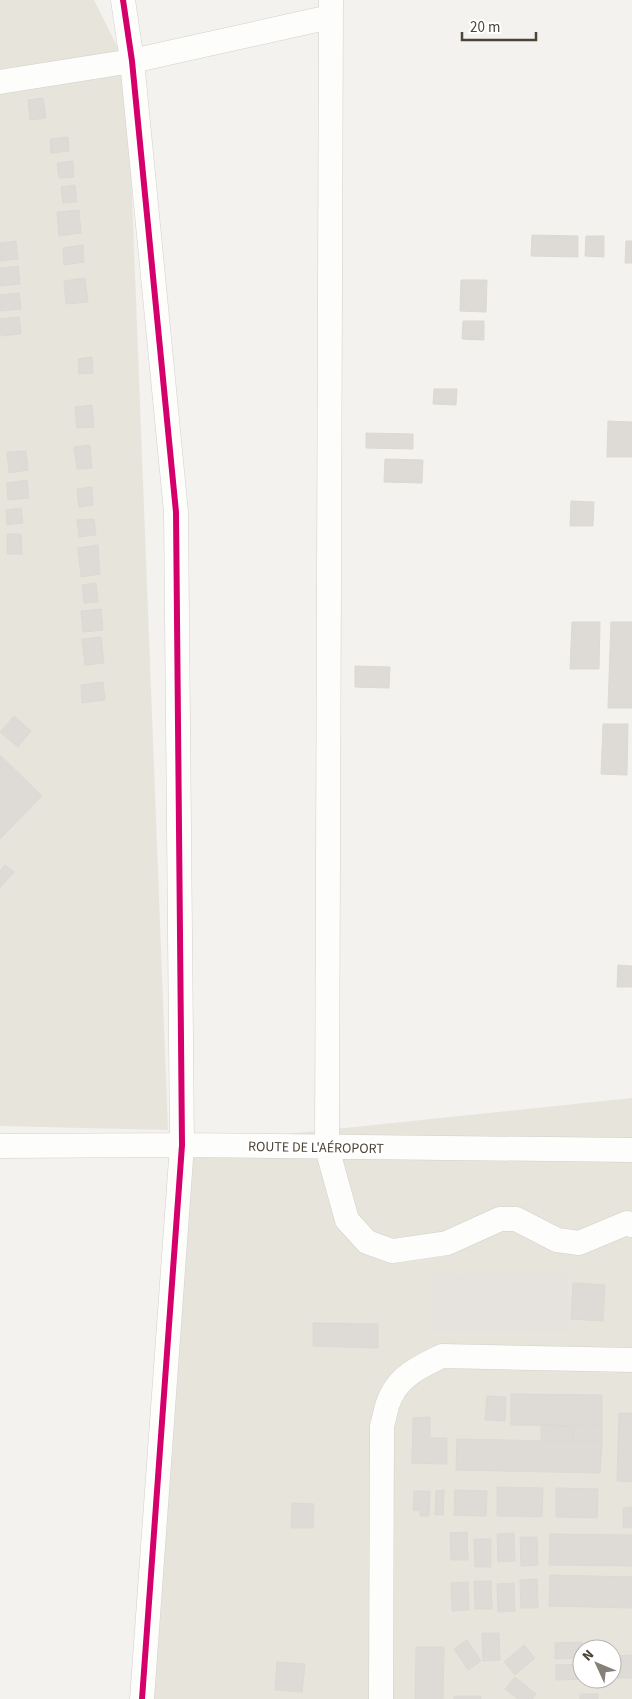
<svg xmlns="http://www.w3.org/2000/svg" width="632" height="1699" font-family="'Source Sans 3',sans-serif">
  <rect width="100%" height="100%" fill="#f4f2ee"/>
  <path fill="#e7e4dc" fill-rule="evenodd" d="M0 0H94L127 66 168 1130 0 1126Z
    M632 1098V1699H142L182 1145ZM582 1649H612V1679H582Z"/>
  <path fill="#e6e3df" d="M568 1272 569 1330 431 1331V1274Z"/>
  <path fill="#dedbd6" stroke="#dcd9d4" d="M43 98 46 118 30 120 28 100Z
    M68 137 69 151 51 153 50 139Z
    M73 161 74 177 59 178 57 163Z
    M75 185 77 202 63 203 61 187Z
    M79 210 81 233 59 236 57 212Z
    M532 235 578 236V257L531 256Z
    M586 236H604V257L585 256Z
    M16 241 18 259 0 261V243Z
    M626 241H632V263H625Z
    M83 245 84 262 64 265 63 248Z
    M18 266 20 284 0 286V268Z
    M85 278 88 302 66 304 64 281Z
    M461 280H487L486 312 460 311Z
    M19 293 21 309 0 311V295Z
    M19 317 21 334 1 336 0 319Z
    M463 321H484V340L462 339Z
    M92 357 93 373 79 374 78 359Z
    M434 389H457L456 405 433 404Z
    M92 405 94 427 77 428 75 407Z
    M608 421 632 422V457H607Z
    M366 433 413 434V449L366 448Z
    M90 445 92 468 77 469 74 447Z
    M26 451 28 470 9 473 7 452Z
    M385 459 423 460 422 483 384 482Z
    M27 480 29 498 8 500 7 483Z
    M92 487 93 505 79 507 77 489Z
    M571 501 594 502 593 526H570Z
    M21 508 23 523 7 525 6 510Z
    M94 519 96 535 79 537 77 520Z
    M7 534H21L22 554H7Z
    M98 545 100 574 81 577 78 548Z
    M96 583 98 602 84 603 82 585Z
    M101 609 103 630 83 632 81 611Z
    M572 622H600L599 669H570Z
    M611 622H632V708H608Z
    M101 637 104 663 85 665 82 639Z
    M355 666 390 667 389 688 355 687Z
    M103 682 105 700 82 703 81 685Z
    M14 716 31 731 18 747 0 732Z
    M603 724H628L627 775 601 774Z
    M0 755 42 796 0 839Z
    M5 865 14 872 0 888V871Z
    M618 965 632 966V987H617Z
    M573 1283 605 1285 603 1321 571 1319Z
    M313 1323 378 1324V1348L313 1346Z
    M511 1394 602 1395V1426L511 1425Z
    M487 1396 506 1397 505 1421 485 1420Z
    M619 1413H632V1482L617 1481Z
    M430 1417V1438H447V1464L412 1463 413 1418Z
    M541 1425 574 1426 573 1441H541Z
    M574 1426H602V1442L573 1441Z
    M457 1439 602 1442 600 1473 456 1470Z
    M497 1487 543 1488 542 1517 497 1516Z
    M556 1488 598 1489 597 1518 556 1517Z
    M444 1490 443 1515H435L436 1491Z
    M455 1490 487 1491 486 1516 454 1515Z
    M414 1491H430L429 1516H420V1511L413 1510Z
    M292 1503 314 1504 313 1528H291Z
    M632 1507V1527L623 1528V1508Z
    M467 1532 468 1560H451L450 1533Z
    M514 1533 515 1561 498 1562 497 1534Z
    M550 1534 632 1535V1566L549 1565Z
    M520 1537H537L538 1565 521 1566Z
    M474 1539H491V1567H475Z
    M550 1575 632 1577V1608L549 1606Z
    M537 1579 538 1608H521L520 1580Z
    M474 1581H491L492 1609H475Z
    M468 1582 469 1610 452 1611 451 1583Z
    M514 1583 515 1611 498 1612 497 1584Z
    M482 1633H499L500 1660 483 1661Z
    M467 1640 481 1661 468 1670 454 1649Z
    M582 1642V1658L555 1659V1643Z
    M524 1645 535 1658 515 1675 504 1662Z
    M416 1647H444L443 1699H415Z
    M632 1655V1678H612V1656Z
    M277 1662 305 1664 302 1692 275 1690Z
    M582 1664V1679H584L556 1680V1665Z
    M515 1677 536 1694 532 1699H518L505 1689Z
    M580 1694H598V1699H580Z
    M454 1696H481V1699H454Z"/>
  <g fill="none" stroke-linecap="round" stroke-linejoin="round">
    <defs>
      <path id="minor" d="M123 0 132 61 176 512 182 1145 142 1699
        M331 0 327 1148 347 1220 367 1242 392 1251 447 1243 500 1219H516L557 1240 579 1243 627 1223 632 1225
        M0 82 132 61 330 17
        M0 1146 182 1145 632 1150
        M381 1699 382 1426C385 1416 386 1405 391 1396 401 1375 422 1366 442 1356L632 1360"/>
    </defs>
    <use href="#minor" stroke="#d2d0cb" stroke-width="25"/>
    <use href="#minor" stroke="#fdfdfc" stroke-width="24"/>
    <defs>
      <path id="cycleway" d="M123 0 132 61 176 512 182 1145 142 1699"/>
    </defs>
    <use href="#cycleway" stroke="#fff" stroke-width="9"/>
    <use href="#cycleway" stroke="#d6006c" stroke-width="6"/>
  </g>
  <g text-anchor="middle" stroke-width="5" stroke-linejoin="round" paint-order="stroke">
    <g font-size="14" fill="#4b4439" stroke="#fff">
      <text transform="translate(316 1147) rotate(1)" y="5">ROUTE DE L'AÉROPORT</text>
    </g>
  </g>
  <g transform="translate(597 1664) rotate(314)"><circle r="24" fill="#ffffff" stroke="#b7b4b0"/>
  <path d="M0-4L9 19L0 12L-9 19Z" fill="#868178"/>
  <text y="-8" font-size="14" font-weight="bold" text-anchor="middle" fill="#4b4439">N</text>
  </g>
  <path d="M462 32v8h74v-8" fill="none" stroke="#4b4439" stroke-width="2.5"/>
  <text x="470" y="32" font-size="15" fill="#4b4439" stroke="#ffffff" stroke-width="4" paint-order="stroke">20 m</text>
</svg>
